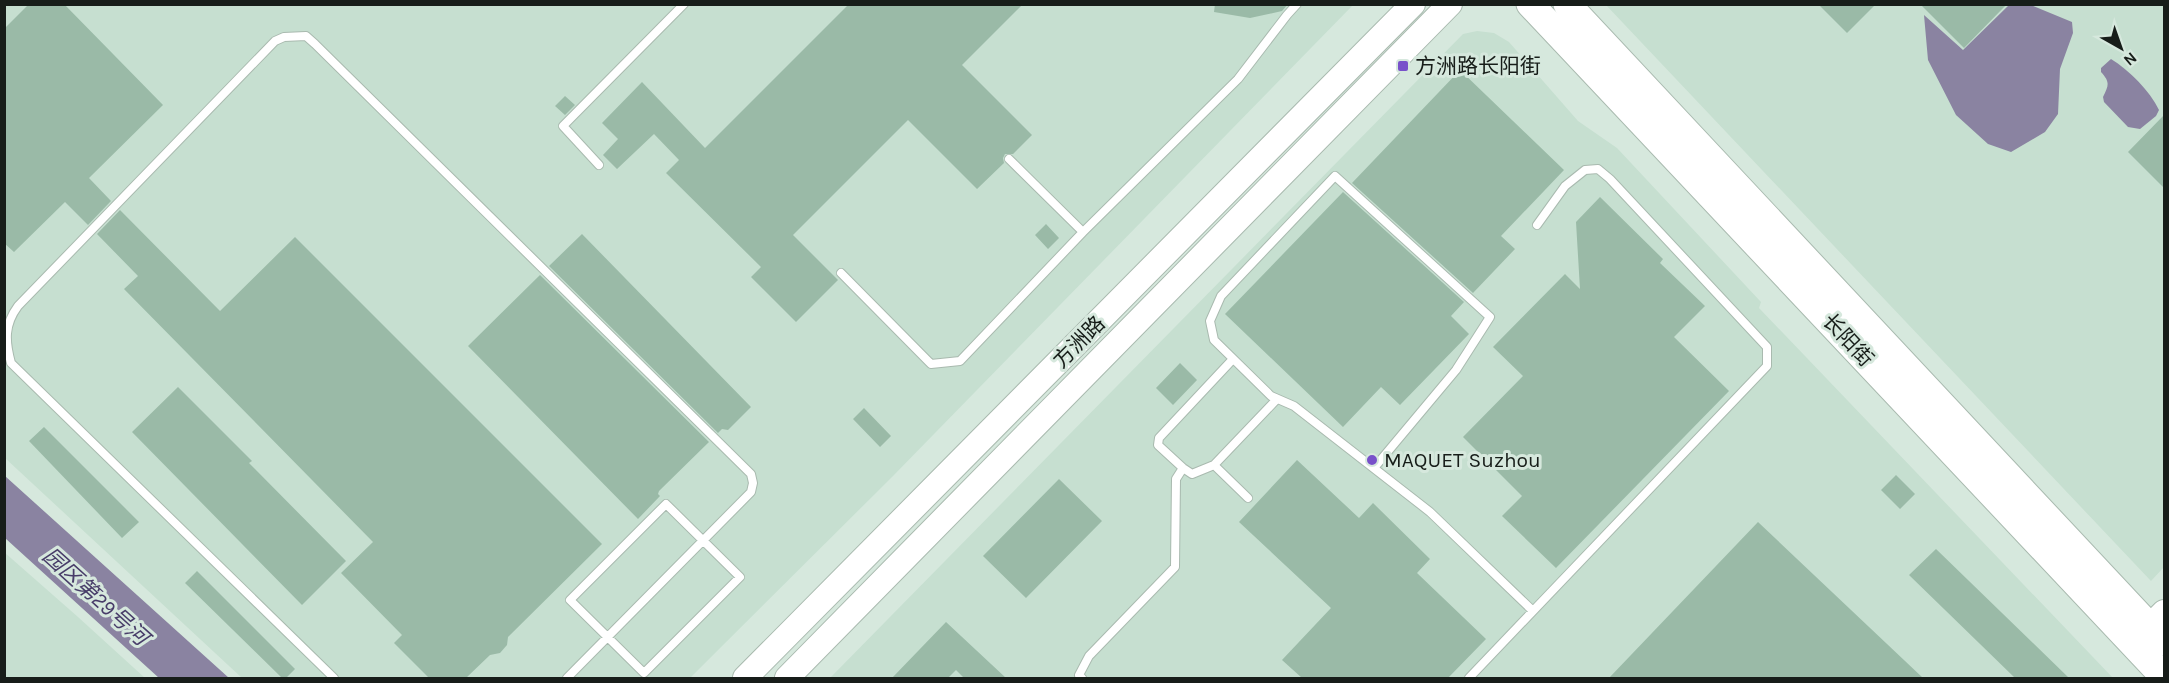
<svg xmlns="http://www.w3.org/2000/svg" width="2169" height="683" font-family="Karla,'Noto Sans SC',sans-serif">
  <rect width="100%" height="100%" fill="#d6e8dd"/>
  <path fill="#c6dfd0" d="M4 5H1353L893 476 690 678H242L5 458Z
    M1606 5H2164V567L2151 581Z
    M1477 31 1494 33 1509 42 1578 121 1617 148 1761 302 1759 308 2113 678H830L1463 34Z
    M4 552 78 617 145 678H5Z"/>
  <path fill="#8a83a1" d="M2009 5H2031L2072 22 2073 33 2060 69 2058 114 2045 132 2011 152 1988 144 1956 115 1928 60 1924 15 1963 50Z
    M2111 59C2129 70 2150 91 2159 110L2156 116 2140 129 2128 127 2104 102 2103 97C2109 85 2110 82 2101 72V68Z
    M4 476H5L229 678H159L5 538Z"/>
  <path fill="#9abaa7" d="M29 4H64L163 105 89 178 111 201 88 225 65 202 14 252 4 243V29Z
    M849 4H1023L962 65 1032 135 1013 154H1005L1003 158 1004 163 977 189 908 120 793 235 838 280 796 322 751 277 761 267 666 173 679 160 654 134 617 169 603 155 618 139 602 123 642 82 705 148Z
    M1215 4H1288L1282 11 1250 18 1214 12Z
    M1818 4H1876L1847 33Z
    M1920 4H2007L1964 48Z
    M1460 70 1564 170 1501 236 1515 249 1473 293 1352 183Z
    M565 96 575 105 565 115 555 106Z
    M2164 115V188L2128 152Z
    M1343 192 1464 302 1451 316 1469 334 1400 405 1381 387 1343 427 1225 314Z
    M1600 197 1663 259 1660 263 1705 306 1674 337 1729 391 1556 568 1502 516 1522 496 1463 437 1523 376 1493 347 1565 274 1580 289 1576 222Z
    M120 210 220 311 295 237 602 544 508 637 507 645 500 653 490 655 466 678H429L394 643 402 635 341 573 373 542 124 289 138 276 97 234Z
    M1046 224 1059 238 1048 249 1035 235Z
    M582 234 751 407 728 430 722 429 718 433 549 266Z
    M540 275 709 442 659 491 658 494 660 496 638 519 468 346Z
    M1180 363 1197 380 1173 405 1156 388Z
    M178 387 252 461 249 463 346 561 302 605 132 432Z
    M864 408 891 436 880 447 853 419Z
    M44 427 139 522 122 538 29 441Z
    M1297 460 1359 518 1373 503 1430 559 1417 573 1486 639 1448 678H1302L1282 660 1331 608 1239 522Z
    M1896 475 1915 494 1900 509 1881 490Z
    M1059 479 1102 521 1026 598 983 556Z
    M1758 522 1923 678H1609Z
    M1936 549 2069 678H2015L1909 575Z
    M197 571 295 669 286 678H282L185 583Z
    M946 622 1006 678H964L956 670 948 678H892Z"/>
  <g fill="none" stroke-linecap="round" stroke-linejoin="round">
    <defs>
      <path id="lane" d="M1009 159 1083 232
        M599 165 563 126 684 4
        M841 273 931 364 960 361 1083 232 1238 79 1287 15 1297 4
        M1233 359 1159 438 1158 445 1183 468 1192 474 1214 465 1277 399
        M1214 465 1248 498
        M1374 468 1456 370 1490 317 1335 176 1221 296 1210 321 1214 340 1271 396 1294 406 1430 512 1533 611
        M666 504 740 577 644 673 570 600Z
        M334 678 11 363C5 341 4 325 18 306L275 41 284 37 306 36 315 44 751 474 753 483 751 492 567 678
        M1082 678 1079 675 1089 656 1175 567 1176 479 1183 468
        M1469 678 1767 366V347L1610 179 1598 169 1585 170 1565 186 1537 225"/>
      <path id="secondary" d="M2136 640 2164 612
        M745 678 1413 4
        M787 678 1450 4"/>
      <path id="primary" d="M1530 4 2164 677
        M1567 4 2164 642"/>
    </defs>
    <use href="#lane" stroke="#a9baaf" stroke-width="10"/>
    <use href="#secondary" stroke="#a9baaf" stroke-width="26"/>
    <use href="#primary" stroke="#a9baaf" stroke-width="29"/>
    <use href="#lane" stroke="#fff" stroke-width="8"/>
    <use href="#secondary" stroke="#fff" stroke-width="24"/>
    <use href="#primary" stroke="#fff" stroke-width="27"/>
  </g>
  <g fill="#7851ca" stroke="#d6e8dd" stroke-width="2">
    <rect x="1397" y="60" width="12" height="12" rx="3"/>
    <circle cx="1372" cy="460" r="6"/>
  </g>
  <g text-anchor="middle" stroke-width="6" stroke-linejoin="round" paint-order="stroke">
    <g font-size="21" fill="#171d19" stroke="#d6e8dd" text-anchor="start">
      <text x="1415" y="73">方洲路长阳街</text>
      <text x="1384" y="467">MAQUET Suzhou</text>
    </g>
    <g font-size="21" fill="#171d19" stroke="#d6e8dd">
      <text transform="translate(1848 340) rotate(47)" y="7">长阳街</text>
      <text transform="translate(1079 342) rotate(-45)" y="7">方洲路</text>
    </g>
    <g font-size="22" font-style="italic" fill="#483d69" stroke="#d6e8dd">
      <text transform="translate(96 596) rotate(42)" y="8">园区第29号河</text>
    </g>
  </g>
  <rect width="2169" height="683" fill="none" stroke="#171d19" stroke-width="12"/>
  <g transform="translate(2121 48) rotate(140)" stroke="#d6e8dd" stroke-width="4.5" paint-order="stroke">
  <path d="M0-4.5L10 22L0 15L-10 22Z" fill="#171d19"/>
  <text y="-9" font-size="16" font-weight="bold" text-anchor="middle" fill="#171d19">N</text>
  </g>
</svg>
